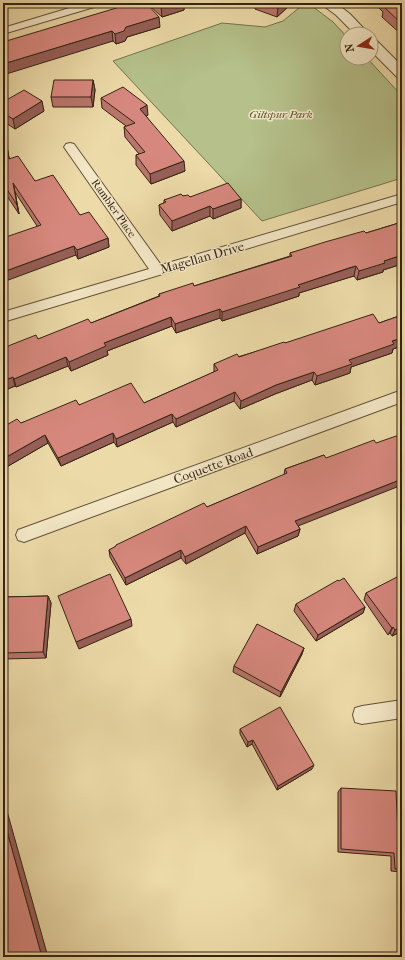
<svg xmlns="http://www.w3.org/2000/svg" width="405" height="960" font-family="'IM FELL French Canon',serif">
  <rect width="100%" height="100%" fill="#ecdaa8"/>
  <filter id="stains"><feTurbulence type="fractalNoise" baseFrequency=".005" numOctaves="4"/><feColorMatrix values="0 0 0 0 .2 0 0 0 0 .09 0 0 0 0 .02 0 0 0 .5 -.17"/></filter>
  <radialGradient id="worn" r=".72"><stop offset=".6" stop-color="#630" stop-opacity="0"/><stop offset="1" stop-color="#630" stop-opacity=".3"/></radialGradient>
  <path fill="#b5c08a" stroke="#74724e" d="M305 3H308L333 22 347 37V58H367L402 96V178L262 221 113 61 222 23 265 27 283 21Z"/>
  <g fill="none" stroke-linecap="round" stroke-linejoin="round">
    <defs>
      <path id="minor" d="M86 3H102L101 5 3 34V28Z
        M70 143 74 144 161 265 402 194V202L3 322V312L149 269 64 147 66 144Z
        M402 390V402L24 542 18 540 16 535 18 530Z
        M402 700V718L362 724 355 722 353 715 355 708 362 706Z"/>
      <path id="tertiary" d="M320 3H336L350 14 369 34H355L336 15Z
        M371 39 376 40 402 66V78L397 77 371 51Z"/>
    </defs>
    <use href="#minor" stroke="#625138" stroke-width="2"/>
    <use href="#tertiary" stroke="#625138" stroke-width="2"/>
    <use href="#minor" fill="#f3e7c6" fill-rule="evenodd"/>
    <use href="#tertiary" fill="#f3e7c6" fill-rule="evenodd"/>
  </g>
  <path fill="#b9756c" stroke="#342312" d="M149 3H184V10L162 17 149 5Z
    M255 3H291L290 5 277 17 255 9Z
    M374 3H402V38L401 37 402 35 382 17 383 12Z
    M160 27 127 37 125 41 116 44 113 41 3 42Z
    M93 80 95 90 93 107H53L51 97Z
    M101 98 148 115 146 116 185 171 151 184 136 165V155L139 154 125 137 124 127 126 126 102 108Z
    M3 102 44 111 15 129 3 121Z
    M3 125 9 159 35 181 80 215 108 238 109 247 78 259 76 255 37 226 15 192 19 214 3 190Z
    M183 196 190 197 241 199V208L213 219 210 216 172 231 160 215 159 205 164 203V200Z
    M402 222V264L383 270V272L357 280 354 276 350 277 299 293V296L222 321 220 318 176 333 172 326 107 351 108 355 71 371 68 366 16 387 15 386 3 391 38 339 91 323 159 296V294L194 286 290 256V253L366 233Z
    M402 315V346L393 349 392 353 351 367 350 373 315 385 312 380 275 394 240 409 234 401 176 427 173 422 117 447 114 442 61 466 48 443 3 469V427L21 423 79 405 144 403 214 372V364L285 343 379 323Z
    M324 455 298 526 300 529 298 536 257 554 245 533 186 564 181 558 126 585 110 557 109 550 207 507 284 475 285 469Z
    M402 578V631L392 636 390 633 388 635 364 600 366 593Z
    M48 596 51 603 46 658 3 659V597Z
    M296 604 365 607 363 613 316 641 294 611Z
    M304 648 302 654 280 697 233 672 234 666Z
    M240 729 312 769 277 790 252 744 247 747 240 734Z
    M341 788 398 833 402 834V872L391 871V856L338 852V792Z"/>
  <path fill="#965f58" stroke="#342312" d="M3 3H26L3 9Z
    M175 3H184V10L162 17 161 7Z
    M283 3H291L290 5 277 17 278 7Z
    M159 17 160 27 127 37 125 41 116 44 115 34 126 27Z
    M112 31 113 41 3 75V64Z
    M93 80 95 90 93 107 91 97Z
    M42 101 44 111 15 129 13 119Z
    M147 105 148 115 141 119 140 109Z
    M3 125 5 134 11 169 9 159Z
    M184 161 185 171 151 184 150 174Z
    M13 183 15 192 19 214 17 205Z
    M241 199V208L213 219V209Z
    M210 206V216L172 231V221Z
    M108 238 109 247 78 259 77 250Z
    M74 246 76 255 3 282V272Z
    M402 255V264L383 270V272L357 280 359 271 384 261Z
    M356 266 354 276 299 293V296L222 321V312L298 285Z
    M220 309V318L176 333 175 324Z
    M171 317 172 326 107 351 108 355 71 371 69 362 104 343Z
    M402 338V346L393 349 392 353 351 367 350 373 315 385 317 376 349 360 392 341Z
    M66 357 68 366 16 387 14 379Z
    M314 372 312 380 275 394 240 409 241 401 276 385Z
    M13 377 15 386 3 391V381Z
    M235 392 234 401 176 427V419Z
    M172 414 173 422 117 447 116 439Z
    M113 433 114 442 61 466 58 458Z
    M45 435 48 443 3 469V459Z
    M402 479V485L293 528 295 521Z
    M246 526 245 533 186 564 185 557Z
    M300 529 298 536 257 554 258 547Z
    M181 550V558L126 585 125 578Z
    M48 596 51 603 46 658 43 652Z
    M365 607 363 613 316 641 318 635Z
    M131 619 132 626 79 649 76 642Z
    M402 626V631L392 636 395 630Z
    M393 627 390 633 388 635 392 628Z
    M304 648 302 654 280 697 281 692Z
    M253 740 252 744 247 747 248 742Z
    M314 765 312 769 277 790 278 786Z
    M3 797 48 957H42L3 817Z"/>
  <path fill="#d7887e" stroke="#342312" d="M133 3H146L159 17 126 27 124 31 115 34 112 31 3 64V42Z
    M157 3H175L161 7Z
    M267 3H283L278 7Z
    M386 3H402V24L384 7 389 6Z
    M54 80H93L91 97H51Z
    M123 87 147 105 140 109 184 161 150 174 136 155 145 152 124 127 135 123 101 98Z
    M24 90 42 101 13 119 3 113V102Z
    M3 126 9 159 18 156 35 181 53 175 80 215 89 212 108 238 77 250 74 246 3 272V238L41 225 13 183 17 205 3 183Z
    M228 183 241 199 213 209 210 206 172 221 159 205 166 202 164 200 181 194 183 196 188 195 190 197Z
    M402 222V255L384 261 385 263 359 271 356 266 352 267 298 285 300 287 222 312 220 309 175 324 171 317 104 343 106 346 69 362 66 357 14 379 13 377 3 381V348L36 335 38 339 88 319 91 323 160 296 159 294 193 283 194 286 292 256 290 253 325 242 364 231 366 233Z
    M373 314 379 323 402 315V338L392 341 394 344 349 360 352 364 317 376 314 372 276 385 241 401 235 392 176 419 172 414 116 439 113 433 58 458 45 435 3 459V427L17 419 21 423 76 400 79 405 131 383 144 403 218 370 214 364 237 354 239 357 284 342 285 343Z
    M402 434V479L295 521 300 529 258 547 246 526 185 557 181 550 125 578 109 550 116 546V545L204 503 207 507 287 473 285 469 324 455 326 458 374 440 376 443Z
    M110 574 131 619 76 642 58 596Z
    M399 576 401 578H402V626L395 630 393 627 392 628 366 593Z
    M344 578 365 607 318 635 296 604 338 580 339 581Z
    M48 596 43 652 3 653V597Z
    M257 624 304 648 281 692 234 666Z
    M280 707 314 765 278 786 253 740 248 742 240 729Z
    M341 788 396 791 398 833 402 834V869H395L394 853 341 849Z
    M3 817 42 957H3Z"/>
  <g text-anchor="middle" stroke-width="3" stroke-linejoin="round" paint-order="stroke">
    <g font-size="11" font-style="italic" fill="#544a30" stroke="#f3e7c6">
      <text x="281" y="118">Giltspur Park</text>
    </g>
    <g font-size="11" fill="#342312" stroke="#f3e7c6">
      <text transform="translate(114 208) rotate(55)" y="4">Rambler Place</text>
    </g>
    <g font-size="13" fill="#342312" stroke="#f3e7c6">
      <text transform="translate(202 257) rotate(-16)" y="5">Magellan Drive</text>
      <text transform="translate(213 465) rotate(-20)" y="5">Coquette Road</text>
    </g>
  </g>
  <rect width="405" height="960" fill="none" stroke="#ecdaa8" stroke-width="16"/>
  <rect x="4" y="4" width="397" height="952" fill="none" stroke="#342312" stroke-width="2"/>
  <rect x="8" y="8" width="389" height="944" fill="none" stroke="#342312"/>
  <g transform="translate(359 46) rotate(258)"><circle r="19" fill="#f3e7c6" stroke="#a7997e"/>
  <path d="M0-3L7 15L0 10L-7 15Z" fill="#8f2418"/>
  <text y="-6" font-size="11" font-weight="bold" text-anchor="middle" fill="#342312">N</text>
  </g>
  <rect width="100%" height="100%" filter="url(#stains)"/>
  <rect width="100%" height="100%" fill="url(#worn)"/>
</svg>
